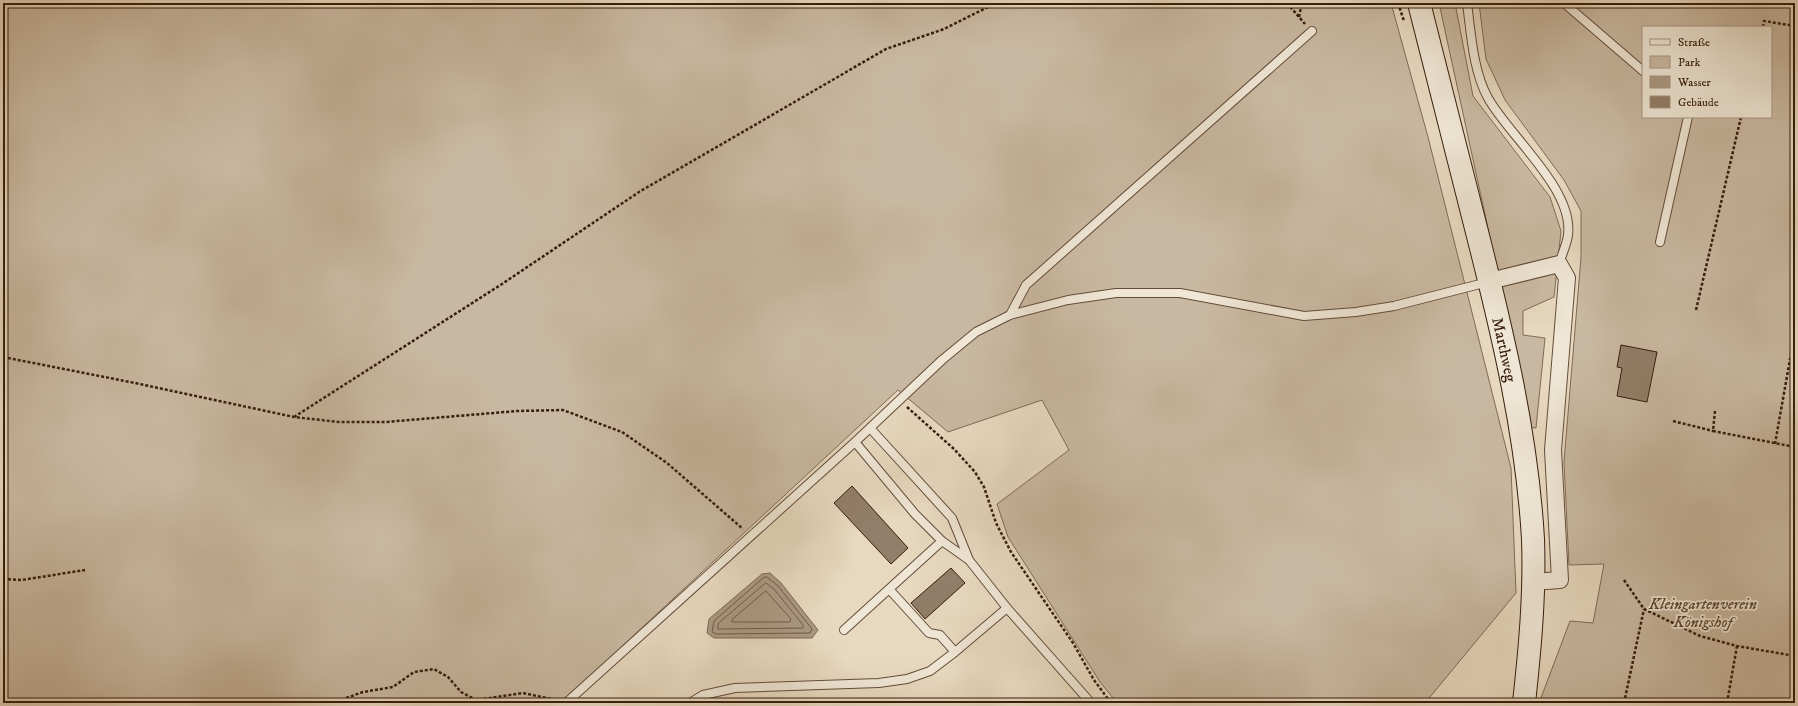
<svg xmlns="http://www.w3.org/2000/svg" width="1798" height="706" font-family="'IM FELL DW Pica',serif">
  <rect width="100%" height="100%" fill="#e7d8bf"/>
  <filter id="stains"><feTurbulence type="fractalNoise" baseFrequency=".005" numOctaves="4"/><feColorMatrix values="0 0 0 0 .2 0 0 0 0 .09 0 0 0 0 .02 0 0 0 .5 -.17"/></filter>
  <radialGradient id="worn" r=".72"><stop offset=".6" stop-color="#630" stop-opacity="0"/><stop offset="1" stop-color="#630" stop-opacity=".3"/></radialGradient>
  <path fill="#c9b8a1" stroke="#806a56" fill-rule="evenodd" d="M3 3H1391L1428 137 1511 468 1516 593 1425 703H1117L1100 682 1008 537 997 504 1069 450 1042 400 948 432 898 390 561 703H3Z
    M1439 3H1455L1473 96 1550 197 1561 231 1554 297 1523 311V335L1545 338 1536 428 1527 427 1494 256Z
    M1479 3H1795V703H1539L1570 621 1593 623 1604 564 1569 565 1564 462 1581 257V211L1564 180 1505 100 1486 59ZM1643 27H1771V117H1643Z"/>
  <path fill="#ab9882" stroke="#7c6753" d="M770 573 781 583 818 630 812 638H714L707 633 709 619 762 574Z"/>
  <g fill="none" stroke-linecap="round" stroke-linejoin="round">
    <path stroke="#705a47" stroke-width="1" d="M767 577 778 586 812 629 810 633 716 634 712 632 714 621 763 578Z
      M766 583 774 589 803 625V628L718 629V624Z
      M766 591 791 619 790 622H732V620Z"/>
  </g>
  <path fill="#927e69" stroke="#361d0c" d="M1621 345 1657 352 1647 402 1617 396 1622 368 1617 367Z
    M852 486 908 548 891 564 834 503Z
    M951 568 965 583 925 619 911 603Z"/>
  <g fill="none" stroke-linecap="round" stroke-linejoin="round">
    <defs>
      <path id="lane" d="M1467 3C1471 33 1473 71 1488 98 1509 136 1574 189 1568 235 1567 244 1562 254 1559 264
        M1564 3 1643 71
        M1660 242 1688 117
        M1010 315 1026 285 1312 31
        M870 428 952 518 969 560
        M855 442 915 514 942 541 969 560 1007 608 1091 703
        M942 541 889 589 929 633 940 635 955 652
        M844 630 889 589
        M566 703 855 442 942 360 976 332 1010 315 1068 300 1116 293H1180L1304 316 1356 312 1394 306 1488 282
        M690 703 703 695 735 688 879 683 907 679 930 671 955 652 1007 608"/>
      <path id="street" d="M1490 281 1559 264 1567 278 1553 450 1560 580 1533 582"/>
      <g id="secondary">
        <path id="s1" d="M1419 3C1439 80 1458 158 1478 236 1503 335 1527 435 1533 539 1535 594 1530 648 1524 703"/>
      </g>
    </defs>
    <use href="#lane" stroke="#624c39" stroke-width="10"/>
    <use href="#street" stroke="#624c39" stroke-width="18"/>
    <use href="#secondary" stroke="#361d0c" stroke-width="24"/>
    <path stroke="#361d0c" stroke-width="2.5" stroke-dasharray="3 2" stroke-linecap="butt" d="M1287 3 1305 24
      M1398 3 1404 21
      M1299 17 1302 3
      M1763 27 1764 21 1795 26
      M1696 310 1741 117
      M3 357 135 383 294 417 339 422H386L517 411 563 410 622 432 667 463 743 529
      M907 407 954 449 975 472 984 487 996 523 1011 552 1073 643 1094 680 1111 703
      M1715 411 1713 431 1795 447
      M294 417 502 284 639 192 886 49 944 29 996 3
      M1673 421 1713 431
      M1775 444 1795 331
      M3 579 22 580 85 570
      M1624 580 1644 609 1700 636 1737 646 1795 656
      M332 703 363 692 393 687 414 672 434 669 448 677 461 692 476 700 523 693 556 700
      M1624 703 1644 609
      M1727 703 1737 646"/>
    <use href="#lane" stroke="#efe6d5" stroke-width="8"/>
    <use href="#street" stroke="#efe6d5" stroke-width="16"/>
    <use href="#secondary" stroke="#efe6d5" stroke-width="22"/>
  </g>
  <g text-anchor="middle" stroke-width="3.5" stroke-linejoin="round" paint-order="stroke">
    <g font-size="16" fill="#361d0c" stroke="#efe6d5">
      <text dy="6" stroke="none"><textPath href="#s1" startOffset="357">Marthweg</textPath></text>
    </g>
    <g font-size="16" font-style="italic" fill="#5b4431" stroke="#efe6d5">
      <text x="1703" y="609">Kleingartenverein<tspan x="1703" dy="18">Königshof</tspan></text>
    </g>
  </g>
  <rect width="1798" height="706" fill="none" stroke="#e7d8bf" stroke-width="16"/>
  <rect x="4" y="4" width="1790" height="698" fill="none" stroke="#361d0c" stroke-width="2"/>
  <rect x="8" y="8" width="1782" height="690" fill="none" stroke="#361d0c"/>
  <rect x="1642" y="26" width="130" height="92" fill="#efe6d5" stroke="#a59685"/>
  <rect x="1650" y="39" width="20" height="6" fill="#efe6d5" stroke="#a59685"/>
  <text x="1678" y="46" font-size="12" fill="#361d0c">Straße</text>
  <rect x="1650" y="56" width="20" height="12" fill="#c9b8a1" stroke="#a59685"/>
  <text x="1678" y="66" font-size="12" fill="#361d0c">Park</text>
  <rect x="1650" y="76" width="20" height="12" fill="#ab9882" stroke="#a59685"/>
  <text x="1678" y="86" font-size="12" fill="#361d0c">Wasser</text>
  <rect x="1650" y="96" width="20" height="12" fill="#927e69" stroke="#a59685"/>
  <text x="1678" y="106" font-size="12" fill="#361d0c">Gebäude</text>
  <rect width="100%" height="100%" filter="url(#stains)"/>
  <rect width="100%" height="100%" fill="url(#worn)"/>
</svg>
